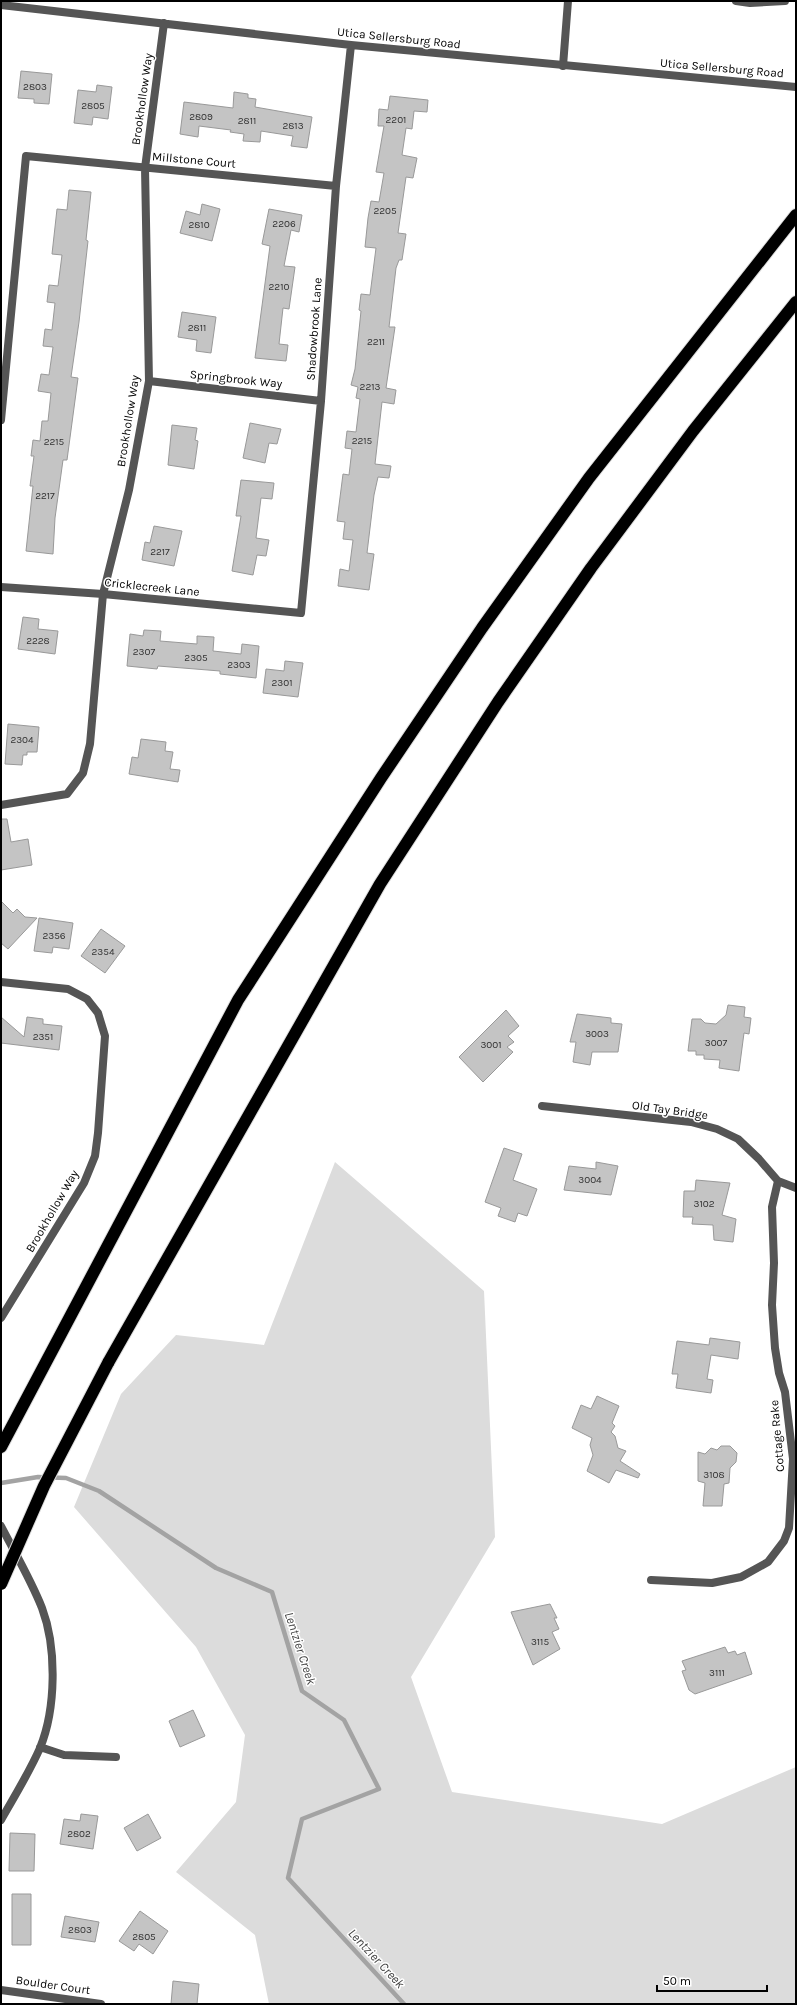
<svg xmlns="http://www.w3.org/2000/svg" width="797" height="2005" font-family="Karla,sans-serif">
  <rect width="100%" height="100%" fill="#fff"/>
  <path fill="#dcdcdc" d="M335 1162 484 1291 495 1537 411 1677 452 1792 662 1824 796 1767V2004H269L255 1935 176 1872 236 1802 245 1735 196 1647 74 1507 121 1394 176 1335 264 1345Z"/>
  <g fill="none" stroke-linecap="round" stroke-linejoin="round">
    <path stroke="#a3a3a3" stroke-width="4.5" d="M1 1483 38 1477 66 1478 99 1491 216 1568 272 1592 302 1691 344 1720 379 1789 302 1819 288 1878 404 2004"/>
  </g>
  <path fill="#c4c4c4" stroke="#999" d="M21 71 52 74 49 104 34 103V99L18 98Z
    M97 85 112 87 108 119 93 117 92 125 74 123 78 90 96 92Z
    M234 92 248 94V98L256 99 255 107 312 117 307 148 291 146 293 136 261 131 260 142 243 141 244 134 230 132 231 130 199 126 198 137 180 134 184 102 233 108Z
    M390 96 428 100 427 112 414 111 412 129 406 128 402 155 417 158 413 178 406 177 398 233 406 234 402 260H399L396 268 389 327H395L386 388 396 390 394 404 382 402 375 464 391 466 389 478 378 477 374 495 367 553 374 554 369 590 338 586 340 569 349 571 353 540 343 539 345 522 337 521 343 474 349 475 352 449 345 448 347 431 356 432 360 399 356 398 358 387 351 385 355 369 361 311 359 310 361 294 370 295 376 248 365 247 368 218 371 201 379 202 384 173 376 172 384 126H378L379 109 388 110Z
    M69 190 91 192 86 240 88 241 79 322 71 377 78 378 67 460H63L55 518 53 554 26 551 33 486H30L34 456H31L33 440 40 441 42 421H48L51 393 38 391 41 374 49 375 53 347 43 346 45 329 52 330 55 303 47 302 49 285 58 286 62 255 52 254 57 209 67 210Z
    M202 204 220 209 212 241 180 233 186 211 200 215Z
    M269 209 302 215 299 232 291 230 284 266 295 267 289 309 283 308 279 344 288 345 286 361 255 358 270 246 262 244Z
    M182 312 216 317 211 353 196 351 197 340 178 337Z
    M250 423 281 429 277 444 269 443 265 463 243 458Z
    M172 425 197 428 195 440 198 441 194 469 168 465Z
    M241 480 274 483 272 499 261 498 256 538 269 540 266 556 257 555 253 575 232 571 241 516H236Z
    M154 526 182 531 174 566 142 560 145 542 150 543Z
    M23 617 39 619 38 629 58 631 55 654 18 649Z
    M144 630 161 631 160 641 197 644V636L214 637 213 651 241 654 242 644 259 646 256 678 220 674V671L158 666 157 669 127 666 130 634 143 636Z
    M285 661 303 663 298 697 263 693 266 669 284 671Z
    M8 724 39 727 37 752H27V755H23L22 765 5 764Z
    M141 739 166 742 165 751 173 752 170 769 180 770 178 782 129 774 132 757 138 758Z
    M1 819H7L11 842 28 839 32 865 1 870Z
    M1 901 13 913 17 909 25 917 37 918 8 949 1 943Z
    M39 918 73 923 69 949 53 947 52 953 34 951Z
    M101 929 125 946 105 973 81 956Z
    M728 1005 745 1007 744 1017 751 1018 749 1034 744 1033 739 1071 719 1068 720 1060 704 1059V1055H696V1051H688L692 1019H701L705 1023 716 1024 726 1015Z
    M506 1010 519 1026 508 1036 514 1042 507 1047 513 1052 483 1082 459 1057Z
    M577 1014 611 1018V1023L622 1024 618 1052H592L590 1065 573 1062 576 1042H570Z
    M1 1017 24 1037 27 1017 43 1019V1024L62 1026 59 1050 1 1043Z
    M504 1148 522 1154 513 1180 537 1189 527 1216 518 1213 515 1222 498 1216 501 1208 485 1202Z
    M596 1162 618 1166 611 1195 564 1190 569 1166 596 1169Z
    M696 1180 730 1183 722 1215 736 1219 733 1242 714 1240 713 1225 692 1224 693 1217H683L684 1191H695Z
    M710 1338 740 1342 738 1359 711 1355 707 1379 713 1380 711 1393 676 1388 678 1374H672L677 1341 709 1345Z
    M597 1396 619 1406 612 1423 615 1426 611 1432 615 1436 618 1448 626 1451 620 1461 640 1474 638 1478 616 1470 609 1483 587 1471 593 1455 590 1445 592 1438 572 1428 581 1405 591 1409Z
    M721 1446H730L737 1453 736 1462 730 1468 729 1483 724 1484 722 1506H703L705 1483 698 1481V1452L705 1454 711 1448 717 1450Z
    M550 1604 557 1618H554L559 1629 552 1632 560 1649 533 1665 511 1612Z
    M725 1647 728 1653 735 1651 737 1655 745 1652 752 1674 695 1694 689 1690 682 1671 686 1670 682 1661Z
    M193 1710 205 1736 180 1747 169 1721Z
    M81 1814 98 1816 93 1849 60 1844 64 1819 80 1821Z
    M148 1814 161 1838 137 1851 124 1828Z
    M10 1833 35 1834 34 1871H9Z
    M12 1894H31V1945H12Z
    M140 1911 168 1931 153 1954 139 1944 134 1951 119 1941Z
    M65 1916 99 1922 95 1942 61 1937Z
    M173 1981 199 1984 197 2004H171Z"/>
  <g fill="none" stroke-linecap="round" stroke-linejoin="round">
    <defs>
      <path id="highway" d="M108 1363 380 884 498 702 591 568 693 431 796 302
        M1 1447 238 1000 381 778 482 628 589 478 796 215"/>
    </defs>
    <use href="#highway" stroke="#dbdbdb" stroke-width="14"/>
    <path stroke="#555" stroke-width="8" d="M736 1 750 3 785 1
      M563 66 568 1"/>
    <path stroke="#555" stroke-width="8" d="M1 5 351 45 796 87
      M149 381 321 401
      M1 420 26 156 336 186
      M1 587 103 594 301 613 321 401 336 186 351 45
      M1 805 67 794 83 773 90 744 103 594 129 490 149 381 145 168 164 23
      M1 982 68 989 87 999 98 1013 105 1036 98 1133 95 1156 84 1183 1 1318
      M542 1106 691 1122 717 1129 738 1139 759 1159 778 1181 796 1188
      M1 1526C15 1553 31 1580 42 1608 57 1648 56 1709 40 1748 29 1773 14 1797 1 1820
      M651 1580 712 1583 741 1577 768 1562 784 1541 789 1528 793 1459 785 1392 779 1373 775 1348 772 1305 774 1263 772 1207 778 1181
      M40 1747 64 1755 116 1757
      M1 1990 101 2004"/>
    <use href="#highway" stroke="#000" stroke-width="12"/>
    <defs>
      <path id="highway-bridge" d="M1 1584 44 1486 108 1363"/>
    </defs>
    <use href="#highway-bridge" stroke="#dbdbdb" stroke-width="14" stroke-linecap="butt"/>
    <use href="#highway-bridge" stroke="#000" stroke-width="12"/>
  </g>
  <g text-anchor="middle" stroke-width="3" stroke-linejoin="round" paint-order="stroke">
    <g font-size="10" fill="#313131">
      <text x="35" y="90">2803</text>
      <text x="93" y="109">2805</text>
      <text x="201" y="120">2809</text>
      <text x="396" y="123">2201</text>
      <text x="247" y="124">2811</text>
      <text x="293" y="129">2813</text>
      <text x="385" y="214">2205</text>
      <text x="284" y="227">2206</text>
      <text x="199" y="228">2810</text>
      <text x="279" y="290">2210</text>
      <text x="197" y="331">2811</text>
      <text x="376" y="345">2211</text>
      <text x="370" y="390">2213</text>
      <text x="362" y="444">2215</text>
      <text x="54" y="445">2215</text>
      <text x="45" y="499">2217</text>
      <text x="160" y="555">2217</text>
      <text x="38" y="644">2228</text>
      <text x="144" y="655">2307</text>
      <text x="196" y="661">2305</text>
      <text x="239" y="668">2303</text>
      <text x="282" y="686">2301</text>
      <text x="22" y="743">2304</text>
      <text x="54" y="939">2356</text>
      <text x="103" y="955">2354</text>
      <text x="597" y="1037">3003</text>
      <text x="43" y="1040">2351</text>
      <text x="716" y="1046">3007</text>
      <text x="491" y="1048">3001</text>
      <text x="590" y="1183">3004</text>
      <text x="704" y="1207">3102</text>
      <text x="714" y="1478">3108</text>
      <text x="540" y="1645">3115</text>
      <text x="717" y="1676">3111</text>
      <text x="79" y="1837">2802</text>
      <text x="80" y="1933">2803</text>
      <text x="144" y="1940">2805</text>
    </g>
    <g font-size="12" fill="#000" stroke="#fff">
      <text transform="translate(399 38) rotate(6)" y="4">Utica Sellersburg Road</text>
      <text transform="translate(722 68) rotate(5)" y="4">Utica Sellersburg Road</text>
      <text transform="translate(142 99) rotate(-82)" y="4">Brookhollow Way</text>
      <text transform="translate(194 160) rotate(5)" y="4">Millstone Court</text>
      <text transform="translate(314 329) rotate(-86)" y="4">Shadowbrook Lane</text>
      <text transform="translate(236 379) rotate(6)" y="4">Springbrook Way</text>
      <text transform="translate(128 421) rotate(-81)" y="4">Brookhollow Way</text>
      <text transform="translate(152 587) rotate(6)" y="4">Cricklecreek Lane</text>
      <text transform="translate(670 1110) rotate(8)" y="4">Old Tay Bridge</text>
      <text transform="translate(52 1211) rotate(-60)" y="4">Brookhollow Way</text>
      <text transform="translate(777 1436) rotate(-95)" y="4">Cottage Rake</text>
      <text transform="translate(53 1985) rotate(8)" y="4">Boulder Court</text>
    </g>
    <g font-size="13" font-style="italic" fill="#444" stroke="#fff">
      <text transform="translate(301 1648) rotate(72)" y="5">Lentzier Creek</text>
      <text transform="translate(377 1958) rotate(47)" y="5">Lentzier Creek</text>
    </g>
  </g>
  <rect width="797" height="2005" fill="none" stroke="#000000" stroke-width="4"/>
  <path d="M657 1985v6h110v-6" fill="none" stroke="#000000" stroke-width="2"/>
  <text x="663" y="1985" font-size="12" fill="#000000" stroke="#ffffff" stroke-width="3" paint-order="stroke">50 m</text>
</svg>
